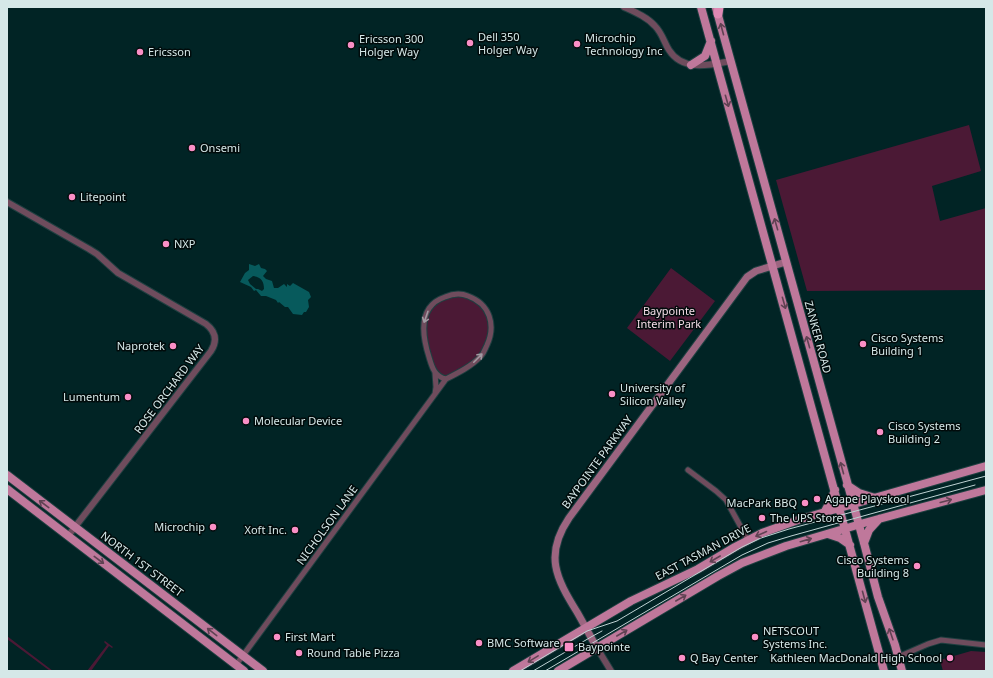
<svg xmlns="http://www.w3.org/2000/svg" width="993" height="678" font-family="'Noto Sans',sans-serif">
  <rect width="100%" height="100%" fill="#012425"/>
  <path fill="#4b1935" d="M969 125 981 171 932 186 940 221 986 208V290L807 291 776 180Z
    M671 268 715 301 670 361 627 328Z
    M457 296C467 297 476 300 482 307 494 318 490 341 481 353 474 364 457 371 446 378 444 377 442 377 440 376 429 368 423 328 427 316 429 311 435 304 439 301 444 298 452 297 457 296Z
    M7 636 53 671H50L7 639Z
    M105 641 113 647 112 648 109 646 91 671H87L107 645 104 642Z
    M971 651 986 652V671H943L940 660Z"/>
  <path fill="#075a5c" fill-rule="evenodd" d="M249 264 255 266 259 264 261 268 265 269 267 271 263 276 266 279 272 281 274 288H278L284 284 287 287V284L290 286 293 283 309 292 311 297 308 300 309 307 306 312H304L302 315 293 314 288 307H285L279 302 278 303 276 300 266 296H261L256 290 254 291 251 287 240 282 245 273 249 270ZM253 276C261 277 264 281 264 289L262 291 258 289H256L250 284 248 280Z"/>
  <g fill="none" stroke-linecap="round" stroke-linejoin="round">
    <defs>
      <path id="minor" d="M435 394 436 387 435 373
        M688 470 716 491 726 500 748 540
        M898 657 928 644 941 640 986 645
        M236 665 446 379C458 373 472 366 481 356 484 353 485 349 487 345 496 325 490 304 468 296 461 293 452 294 445 297 418 306 422 335 429 357 432 367 434 376 446 379"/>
      <path id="tertiary" d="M624 7C635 12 647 17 655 26 662 33 664 42 669 50 683 72 710 65 731 61
        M7 202 89 249 97 254 118 273 206 324C215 331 218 340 211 351L68 536
        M597 648 611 671"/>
      <path id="secondary" d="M597 648C590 636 584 624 577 612 556 578 544 555 569 518L747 277 756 271 786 262"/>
      <path id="primary" d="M701 7 884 671
        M716 8 864 543 878 597 895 645 902 671
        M691 65 705 56 711 41
        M7 475 263 671
        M847 485 859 493 875 498
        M7 489 244 671
        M824 513 830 502 835 490
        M828 534 840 538 850 545
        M864 543 869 530 879 519
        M513 671 631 601 698 569 735 547 762 533 801 519 986 466
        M558 671 718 576 742 563 786 546 864 523 986 490"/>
      <path id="motorway" d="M718 14 719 7"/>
    </defs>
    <use href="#minor" stroke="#1f3f40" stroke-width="7"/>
    <use href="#tertiary" stroke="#1f3f40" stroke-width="8"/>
    <use href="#secondary" stroke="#1f3f40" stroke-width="9"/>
    <use href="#primary" stroke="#1f3f40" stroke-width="10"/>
    <use href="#motorway" stroke="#1f3f40" stroke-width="11"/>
    <use href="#minor" stroke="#6f4c5d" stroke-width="5"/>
    <use href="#tertiary" stroke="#6f4c5d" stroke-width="6"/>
    <use href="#secondary" stroke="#9c6580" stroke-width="7"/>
    <use href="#primary" stroke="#bf789b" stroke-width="8"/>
    <use href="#motorway" stroke="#df89b4" stroke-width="9"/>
    <path stroke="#bed2d3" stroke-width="1" d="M520 671 587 631 617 621 742 547 761 538 789 529 986 476
      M533 671 591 637 602 631
      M545 671 742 555 768 543 791 536 975 485"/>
  </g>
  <defs><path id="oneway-shaft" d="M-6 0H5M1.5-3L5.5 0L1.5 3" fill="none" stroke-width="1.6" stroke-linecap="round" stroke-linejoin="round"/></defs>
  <g stroke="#604253">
    <use href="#oneway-shaft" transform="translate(722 29) rotate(-105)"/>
    <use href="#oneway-shaft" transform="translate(727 101) rotate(74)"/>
    <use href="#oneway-shaft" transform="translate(776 224) rotate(-106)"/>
    <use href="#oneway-shaft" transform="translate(784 303) rotate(74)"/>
    <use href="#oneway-shaft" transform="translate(808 342) rotate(-106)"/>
    <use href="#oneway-shaft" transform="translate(842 468) rotate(-105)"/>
    <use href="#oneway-shaft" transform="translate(946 501) rotate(-15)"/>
    <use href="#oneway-shaft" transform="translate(44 504) rotate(-143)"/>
    <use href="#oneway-shaft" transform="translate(761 534) rotate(156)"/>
    <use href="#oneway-shaft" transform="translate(806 540) rotate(-16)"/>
    <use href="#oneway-shaft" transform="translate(715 559) rotate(150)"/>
    <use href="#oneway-shaft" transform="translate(99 560) rotate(37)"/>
    <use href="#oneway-shaft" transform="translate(864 597) rotate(75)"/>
    <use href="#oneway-shaft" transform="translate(681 598) rotate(-30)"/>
    <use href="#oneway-shaft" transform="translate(212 632) rotate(-142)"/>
    <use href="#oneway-shaft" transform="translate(622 633) rotate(-30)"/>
    <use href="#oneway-shaft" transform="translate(891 634) rotate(-109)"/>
    <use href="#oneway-shaft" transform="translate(533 659) rotate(149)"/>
  </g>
  <g stroke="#a29aa2">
    <use href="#oneway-shaft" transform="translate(426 317) rotate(109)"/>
    <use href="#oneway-shaft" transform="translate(478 358) rotate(-45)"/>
  </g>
  <g fill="#fa8fc6" stroke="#010b0b" stroke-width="1.5">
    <circle cx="470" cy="43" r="4"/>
    <circle cx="577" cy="44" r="4"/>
    <circle cx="351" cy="45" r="4"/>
    <circle cx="140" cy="52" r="4"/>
    <circle cx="192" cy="148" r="4"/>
    <circle cx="72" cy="197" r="4"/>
    <circle cx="166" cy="244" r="4"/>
    <circle cx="863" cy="344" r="4"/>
    <circle cx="173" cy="346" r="4"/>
    <circle cx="612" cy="394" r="4"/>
    <circle cx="128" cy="397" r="4"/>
    <circle cx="246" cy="421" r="4"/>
    <circle cx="880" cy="432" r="4"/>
    <circle cx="817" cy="499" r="4"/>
    <circle cx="805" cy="503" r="4"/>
    <circle cx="762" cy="518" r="4"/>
    <circle cx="213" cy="527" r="4"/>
    <circle cx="295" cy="530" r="4"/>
    <circle cx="917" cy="566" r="4"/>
    <circle cx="277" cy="637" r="4"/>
    <circle cx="755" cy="637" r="4"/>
    <circle cx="479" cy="643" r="4"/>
    <rect x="564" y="642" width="10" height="10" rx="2"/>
    <circle cx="299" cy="653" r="4"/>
    <circle cx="682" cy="658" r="4"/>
    <circle cx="950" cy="658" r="4"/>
  </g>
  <g text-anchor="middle" stroke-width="3" stroke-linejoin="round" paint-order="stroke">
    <g font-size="11" fill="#d5e8e8" stroke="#010b0b" text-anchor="start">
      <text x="478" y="41">Dell 350<tspan x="478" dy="13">Holger Way</tspan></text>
      <text x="585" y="42">Microchip<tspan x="585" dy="13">Technology Inc</tspan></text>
      <text x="359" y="43">Ericsson 300<tspan x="359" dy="13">Holger Way</tspan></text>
      <text x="148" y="56">Ericsson</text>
      <text x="200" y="152">Onsemi</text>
      <text x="80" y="201">Litepoint</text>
      <text x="174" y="248">NXP</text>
      <text x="871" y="342">Cisco Systems<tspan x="871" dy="13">Building 1</tspan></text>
      <text x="165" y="350" text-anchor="end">Naprotek</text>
      <text x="620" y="392">University of<tspan x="620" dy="13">Silicon Valley</tspan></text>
      <text x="120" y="401" text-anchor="end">Lumentum</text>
      <text x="254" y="425">Molecular Device</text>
      <text x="888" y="430">Cisco Systems<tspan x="888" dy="13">Building 2</tspan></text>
      <text x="825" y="503">Agape Playskool</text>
      <text x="797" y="507" text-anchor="end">MacPark BBQ</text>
      <text x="770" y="522">The UPS Store</text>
      <text x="205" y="531" text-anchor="end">Microchip</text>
      <text x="287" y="534" text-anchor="end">Xoft Inc.</text>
      <text x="909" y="564" text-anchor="end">Cisco Systems<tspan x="909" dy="13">Building 8</tspan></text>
      <text x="763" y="635">NETSCOUT<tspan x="763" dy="13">Systems Inc.</tspan></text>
      <text x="285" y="641">First Mart</text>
      <text x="487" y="647">BMC Software</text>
      <text x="578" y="651">Baypointe</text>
      <text x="307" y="657">Round Table Pizza</text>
      <text x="690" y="662">Q Bay Center</text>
      <text x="942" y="662" text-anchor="end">Kathleen MacDonald High School</text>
    </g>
    <g font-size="11" fill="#f4dce7" stroke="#010b0b">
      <text x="669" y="315">Baypointe<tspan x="669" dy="13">Interim Park</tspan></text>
    </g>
    <g font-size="11" fill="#d5e8e8" stroke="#010b0b">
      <text transform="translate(818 337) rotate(75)" y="4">ZANKER ROAD</text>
      <text transform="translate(169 389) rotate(-53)" y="4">ROSE ORCHARD WAY</text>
      <text transform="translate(597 462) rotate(-54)" y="4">BAYPOINTE PARKWAY</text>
      <text transform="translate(327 525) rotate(-54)" y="4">NICHOLSON LANE</text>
      <text transform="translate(703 552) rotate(-28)" y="4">EAST TASMAN DRIVE</text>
      <text transform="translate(142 564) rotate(37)" y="4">NORTH 1ST STREET</text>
    </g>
  </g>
  <rect width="993" height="678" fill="none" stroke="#d5e8e8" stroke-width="16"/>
</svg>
